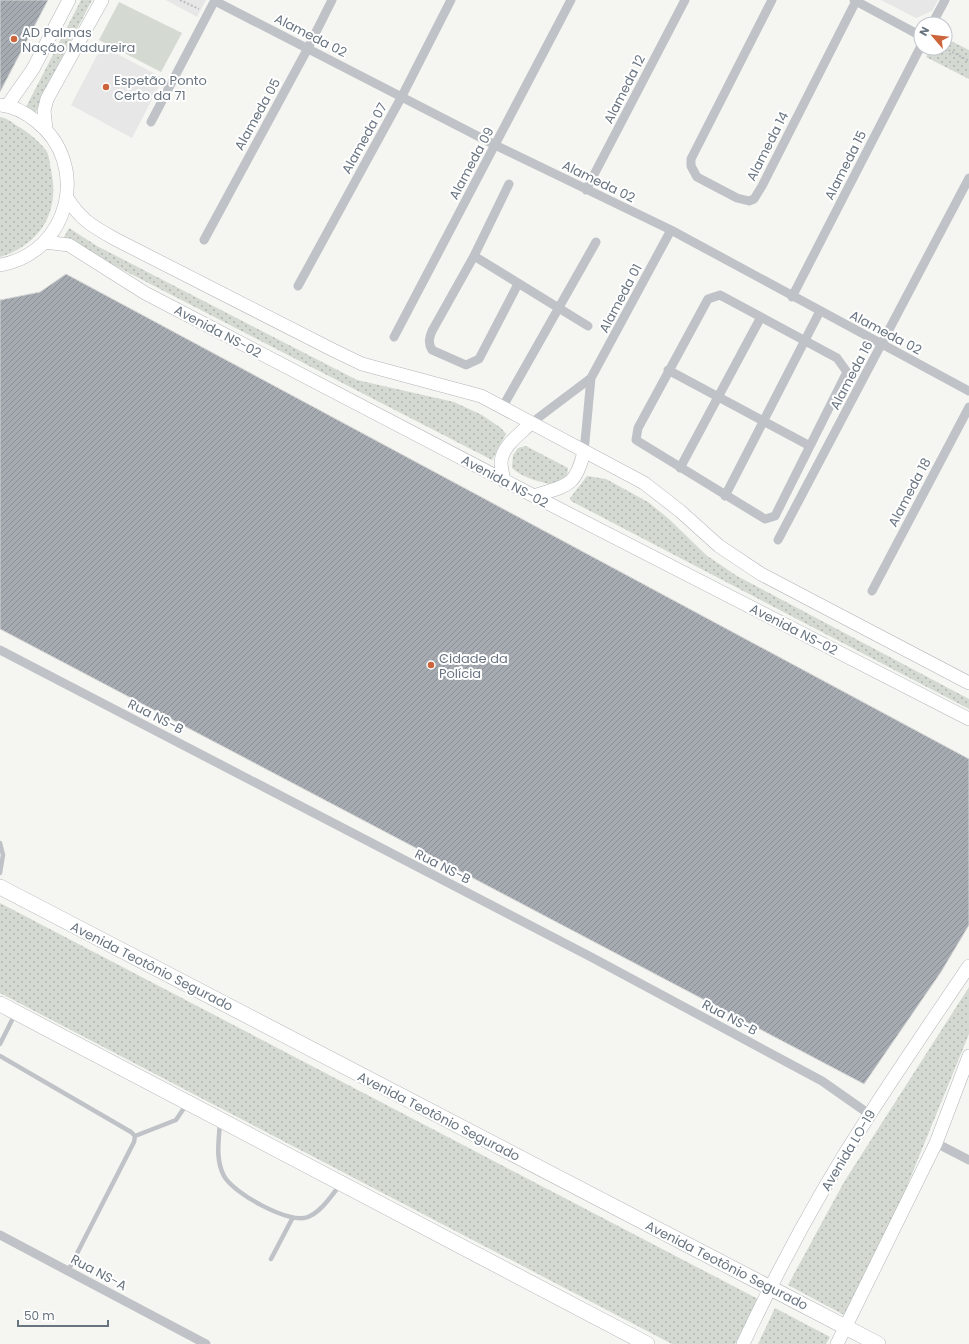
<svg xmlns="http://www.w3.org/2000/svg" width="969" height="1344" font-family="Poppins,sans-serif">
  <defs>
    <pattern id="park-dots" width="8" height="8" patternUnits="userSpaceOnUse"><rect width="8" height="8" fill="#d4dad2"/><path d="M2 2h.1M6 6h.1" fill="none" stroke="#b0b5b0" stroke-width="1.8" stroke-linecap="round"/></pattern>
    <pattern id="building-hatch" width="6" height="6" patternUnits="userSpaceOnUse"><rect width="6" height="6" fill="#a5abb1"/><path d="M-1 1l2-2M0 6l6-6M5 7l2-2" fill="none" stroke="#8a9095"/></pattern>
  </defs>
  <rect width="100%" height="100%" fill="#f5f5f2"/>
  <path fill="#e6e7e6" d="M166 0H206L197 17Z
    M881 0H938L932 11 916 18Z
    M102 46 163 78 132 138 71 105Z"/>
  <path fill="#d4dad2" d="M119 2 182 33 161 72 99 40Z"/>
  <path fill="url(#park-dots)" d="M81 0H92L41 98 35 115 25 109Z
    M945 38 969 50V79L926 57 931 48H945Z
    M0 117C7 118 13 123 19 127 27 131 45 146 48 154 50 160 50 168 52 175 59 215 38 245 0 257Z
    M69 228 97 246 357 380 454 402 482 415 501 428 506 434 492 460 63 239Z
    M526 446 568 468 567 476 557 486C542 482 524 479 512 468L513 455 518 448Z
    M587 476 606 479 648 502 669 519 706 555 737 576 969 699V709L571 501 570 498Z
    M0 903 758 1299 735 1344H672L0 993Z
    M969 987V1034L896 1213 844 1315 788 1285 844 1182Z
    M775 1308 830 1337 826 1344H758Z"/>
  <path fill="url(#building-hatch)" stroke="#d7d7d5" d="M0 0H48L0 92Z
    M66 274 969 759V925L941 972 864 1084 0 629V300L40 292Z"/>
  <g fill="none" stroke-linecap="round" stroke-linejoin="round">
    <defs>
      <path id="secondary" d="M0 105C13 106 26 113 36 121 91 164 70 253 0 265
        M7 106 33 69 69 0
        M46 129 44 111 47 99 102 0
        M67 198C81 220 92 226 115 239L333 350 362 364 481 396 644 483 680 511 719 546 761 574 969 683
        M45 242 69 245 145 293 534 496 969 719
        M504 481C503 475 501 468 501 462 502 446 520 434 530 424
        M534 496C567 485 575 488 584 452
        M743 1344C780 1265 822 1187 870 1114 902 1064 936 1015 969 966
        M837 1344 936 1143 969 1056"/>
      <path id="primary" d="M0 887 878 1344
        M0 1004 647 1344"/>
    </defs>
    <use href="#secondary" stroke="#b2b6ba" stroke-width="14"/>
    <use href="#primary" stroke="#b3b6ba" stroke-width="16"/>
    <path stroke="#b9bbbe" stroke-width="2" stroke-dasharray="2 2" stroke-linecap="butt" d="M180 0 199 9
      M945 48 969 61"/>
    <path stroke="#bfc2c6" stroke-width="4.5" d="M0 843 3 855 0 873
      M0 1044 15 1014
      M0 1056 131 1132 135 1136 134 1142 68 1271
      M220 1122C219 1140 215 1159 224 1176 233 1193 290 1225 308 1217 322 1211 331 1196 340 1185
      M135 1136 176 1120 186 1105
      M271 1259 292 1219"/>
    <path stroke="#bfc2c6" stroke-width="9" d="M772 0 691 159V166L697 177 737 198 749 201 754 199 762 186 856 1
      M854 0 921 36
      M215 1 495 145 671 230 969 391
      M932 24 945 0
      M151 122 215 0
      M509 184 474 256 432 331C429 338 428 343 432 350L466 365 479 359 518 284
      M586 190 685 0
      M204 240 308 48 332 0
      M474 256 588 326
      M298 286 402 96 451 0
      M720 295 837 358 847 372 775 516 765 519 636 440 638 428 708 299Z
      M792 297 921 46
      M394 337 571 0
      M668 370 810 446
      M502 408 596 242
      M530 424 591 378
      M584 452 591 378 671 230
      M680 468 761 317
      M725 496 820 311
      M778 540 969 178
      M872 591 969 407
      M0 650 591 957 822 1081 869 1114
      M936 1143 969 1160
      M0 1235 206 1344"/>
    <use href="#secondary" stroke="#fff" stroke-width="13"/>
    <use href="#primary" stroke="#fff" stroke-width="15"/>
  </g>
  <g fill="#cc653b" stroke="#fff" stroke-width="1.5">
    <circle cx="14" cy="39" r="4"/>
    <circle cx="106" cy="87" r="4"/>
    <circle cx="431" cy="665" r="4"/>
  </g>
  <g text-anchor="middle" stroke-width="4" stroke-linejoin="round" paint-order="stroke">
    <g font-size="13" fill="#687480" stroke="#fff" text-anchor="start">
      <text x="22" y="37">AD Palmas<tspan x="22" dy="15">Nação Madureira</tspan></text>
      <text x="114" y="85">Espetão Ponto<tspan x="114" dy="15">Certo da 71</tspan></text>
      <text x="439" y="663">Cidade da<tspan x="439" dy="15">Polícia</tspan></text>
    </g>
    <g font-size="13" fill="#687480" stroke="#fff">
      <text transform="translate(311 35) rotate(27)" y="5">Alameda 02</text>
      <text transform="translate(624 89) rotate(-63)" y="5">Alameda 12</text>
      <text transform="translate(257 114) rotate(-61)" y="5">Alameda 05</text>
      <text transform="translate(364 138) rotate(-61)" y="5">Alameda 07</text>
      <text transform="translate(767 146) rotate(-63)" y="5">Alameda 14</text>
      <text transform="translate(471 163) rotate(-62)" y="5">Alameda 09</text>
      <text transform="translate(845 165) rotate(-63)" y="5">Alameda 15</text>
      <text transform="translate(599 181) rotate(26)" y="5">Alameda 02</text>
      <text transform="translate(620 298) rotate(-62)" y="5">Alameda 01</text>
      <text transform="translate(218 331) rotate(28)" y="5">Avenida NS-02</text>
      <text transform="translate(886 332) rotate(28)" y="5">Alameda 02</text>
      <text transform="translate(851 375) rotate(-62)" y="5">Alameda 16</text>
      <text transform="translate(505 481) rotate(28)" y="5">Avenida NS-02</text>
      <text transform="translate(909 492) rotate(-62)" y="5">Alameda 18</text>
      <text transform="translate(794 629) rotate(27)" y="5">Avenida NS-02</text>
      <text transform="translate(156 716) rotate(27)" y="5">Rua NS-B</text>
      <text transform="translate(443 866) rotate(27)" y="5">Rua NS-B</text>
      <text transform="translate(152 966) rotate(27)" y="5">Avenida Teotônio Segurado</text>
      <text transform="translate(730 1017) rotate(28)" y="5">Rua NS-B</text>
      <text transform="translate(439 1116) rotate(27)" y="5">Avenida Teotônio Segurado</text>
      <text transform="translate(848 1150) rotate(-59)" y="5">Avenida LO-19</text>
      <text transform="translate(727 1265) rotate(27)" y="5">Avenida Teotônio Segurado</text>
      <text transform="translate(99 1272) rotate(28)" y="5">Rua NS-A</text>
    </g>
  </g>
  <g transform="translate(933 36) rotate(298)"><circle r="19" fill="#ffffff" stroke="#c3c7cc"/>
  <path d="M0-3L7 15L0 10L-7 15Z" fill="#cc653b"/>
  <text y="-6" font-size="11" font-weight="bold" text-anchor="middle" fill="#687480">N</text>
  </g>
  <path d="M18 1320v6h90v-6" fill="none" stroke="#687480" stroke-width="2"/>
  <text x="24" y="1320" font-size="12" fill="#687480" stroke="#ffffff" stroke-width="3" paint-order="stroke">50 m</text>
</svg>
